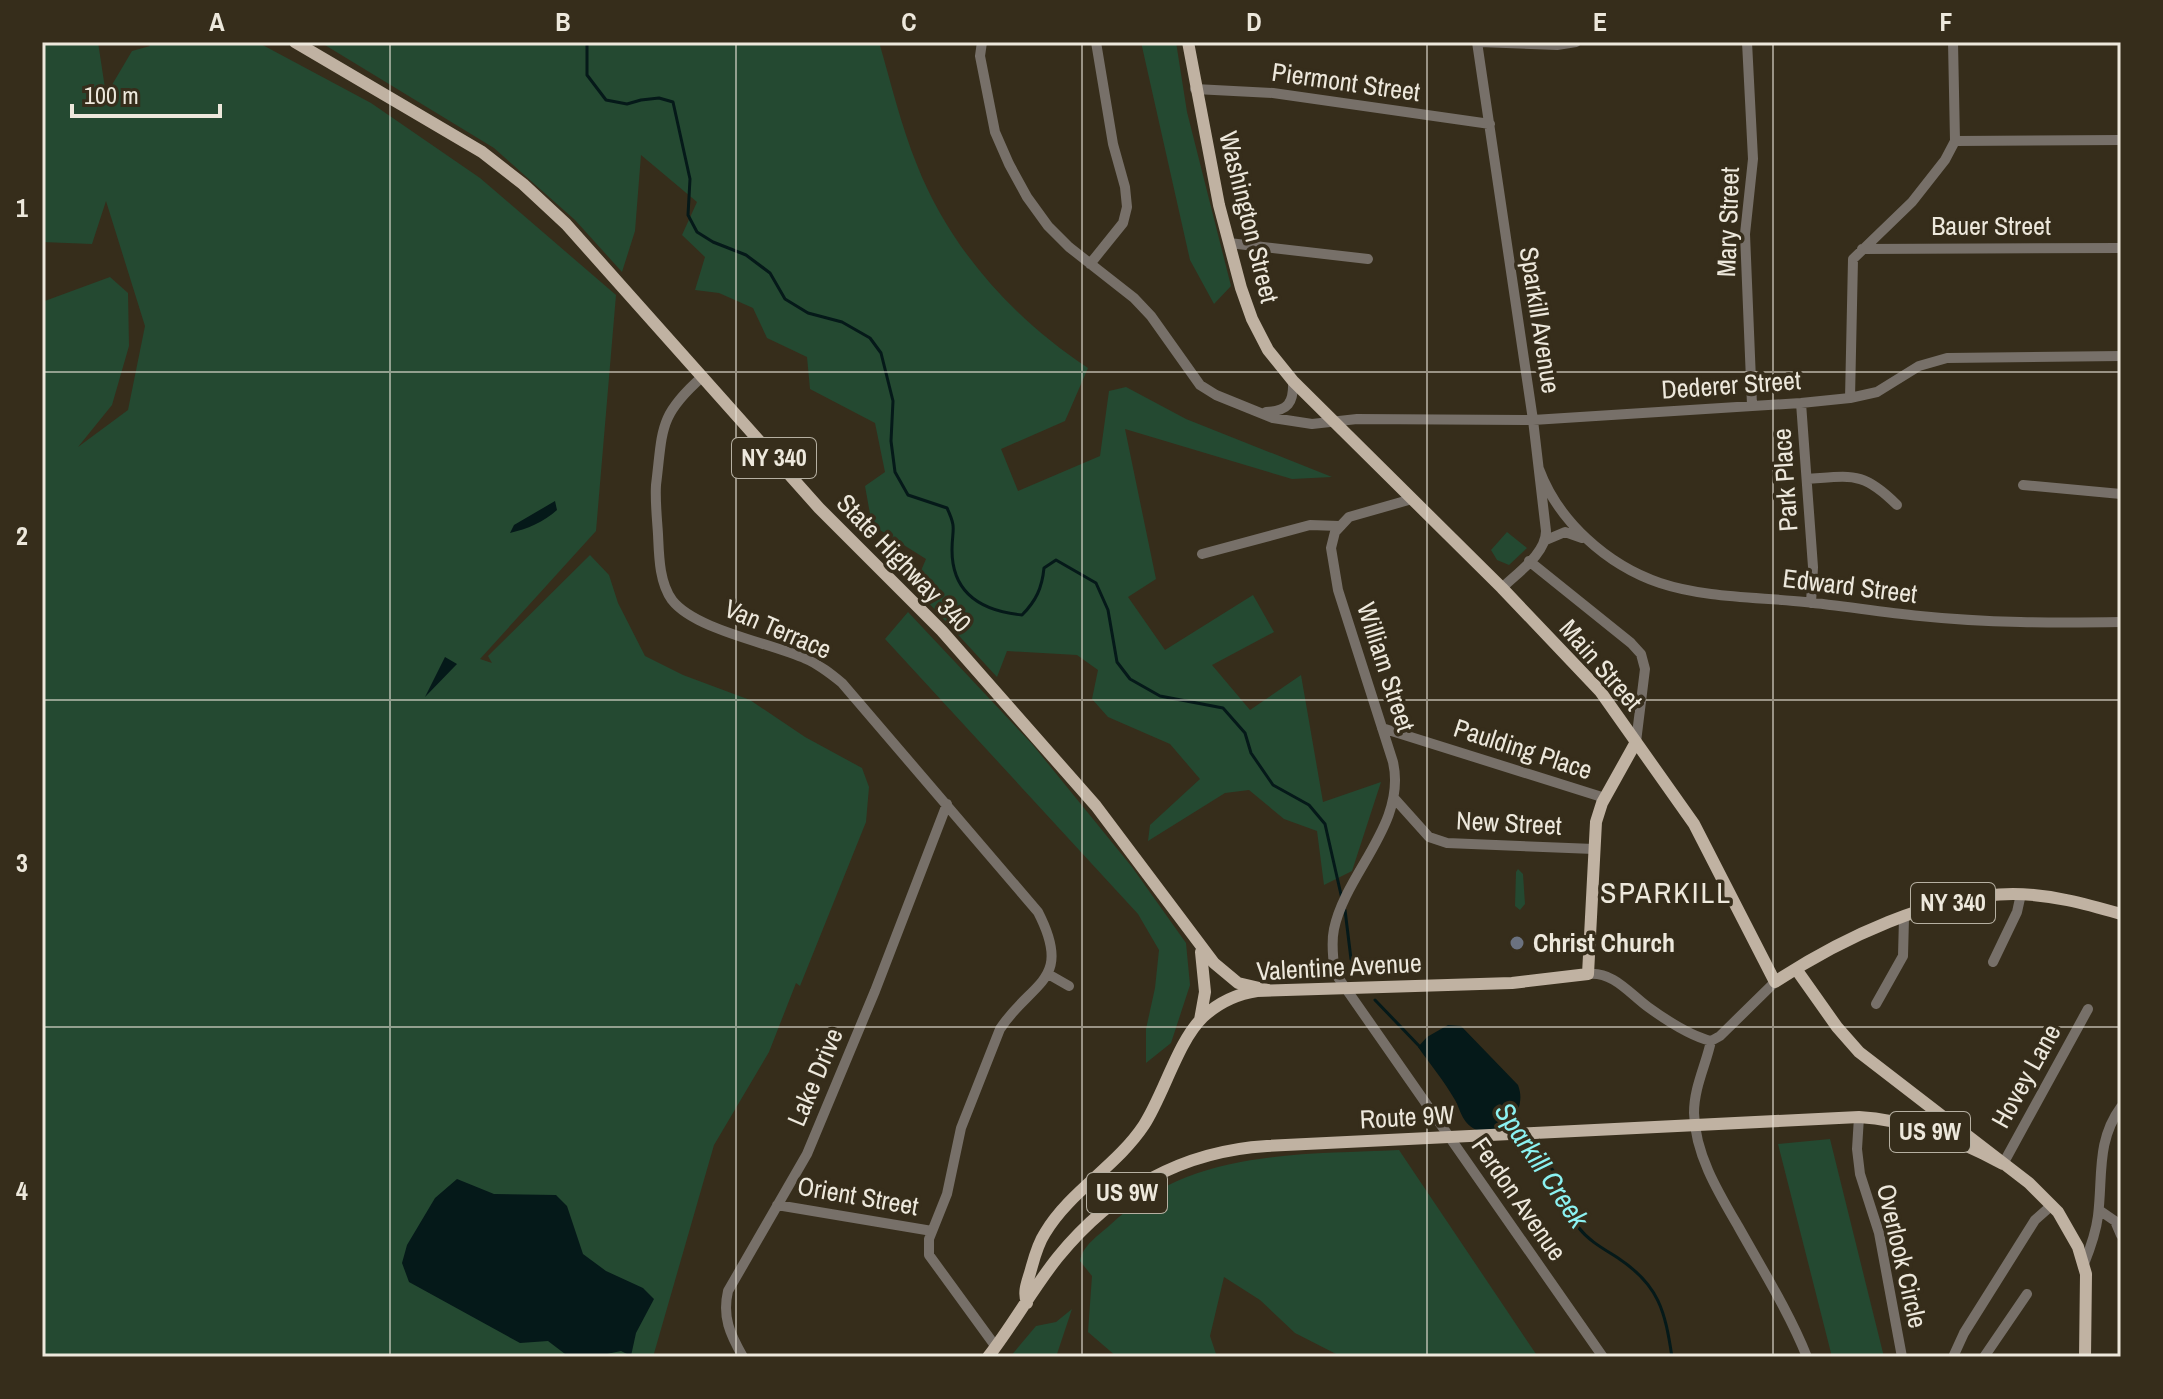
<svg xmlns="http://www.w3.org/2000/svg" width="2163" height="1399" font-family="'Archivo Narrow',sans-serif">
  <rect width="100%" height="100%" fill="#362d1b"/>
  <path fill="#244931" d="M42 42H98L106 95 132 51 150 46 146 42H257L371 103 480 178 616 295 596 531 480 659 492 663 488 656 590 555 609 575 618 603 645 656 683 675 750 700 805 737 862 768 869 787 866 822 800 986 796 983 769 1052 714 1145 653 1357H42V302L110 277 128 293 129 346 112 405 78 447 128 410 145 326 106 201 92 244 42 242Z
    M320 42H879C891 83 901 126 917 165 950 249 1013 318 1088 368L1065 421 1001 449 1018 491 1100 456 1109 391 1126 387 1186 419 1332 477 1292 479 1125 429 1156 579 1128 597 1165 650 1253 595 1274 632 1212 665 1250 710 1301 675 1323 802 1381 782 1352 871 1324 885 1317 831 1284 819 1249 790 1225 793 1148 841 1150 825 1200 779 1170 744 1108 717 1092 699 1098 670 1077 655 1007 651 997 677 914 587 926 559 872 525 865 486 885 472 875 423 810 389 807 357 767 338 753 308 719 293 695 290 705 257 682 235 697 202 641 155 635 231 622 272 575 220 494 148Z
    M1141 42H1176L1187 112 1231 286 1214 304 1190 260Z
    M1507 532 1527 548 1509 565 1497 560 1491 550Z
    M908 612 1032 744 1132 867 1186 943 1190 985 1171 1043 1146 1063V1029L1155 988 1159 950 1138 914 885 639Z
    M1518 869 1523 874 1525 904 1520 910 1515 906 1516 872Z
    M1830 1139 1884 1357H1832L1778 1144Z
    M1399 1150 1538 1357H1342L1295 1333 1260 1300 1224 1277 1210 1336 1217 1357H1117L1088 1332 1092 1276 1080 1261C1082 1246 1099 1235 1110 1225 1191 1149 1296 1155 1399 1150Z
    M1072 1309 1056 1357H1010L1036 1326 1056 1322Z"/>
  <path fill="#051919" d="M555 501 557 510C544 522 527 529 510 533L514 525Z
    M445 657 457 664 425 697Z
    M1448 1025 1461 1026 1518 1085C1531 1118 1488 1148 1466 1122 1461 1116 1459 1107 1455 1100 1444 1081 1430 1064 1418 1047L1427 1037Z
    M457 1179 494 1194 556 1195 567 1206 583 1254 606 1271 643 1288 654 1299 636 1333 631 1356 621 1351 607 1354 605 1357H569L548 1341 520 1343 409 1282 402 1263 407 1245 435 1198Z"/>
  <g fill="none" stroke-linecap="round" stroke-linejoin="round">
    <path stroke="#051919" stroke-width="3" d="M587 42V75L606 100 627 104 641 100 659 98 673 102 690 179 688 215 697 232 713 242 746 255 770 273 785 299 808 313 842 322 870 338 881 353 893 401 891 441 895 472 908 495 947 508C957 529 952 529 952 550 952 594 982 611 1022 615 1036 601 1042 588 1044 568L1056 560 1096 583 1108 610 1117 662 1130 679 1160 696 1223 708 1245 733 1251 753 1273 785 1309 805 1325 824 1342 899
      M1345 910 1351 959 1365 976
      M1375 1000 1422 1049
      M1513 1117 1523 1130
      M1527 1136C1538 1151 1552 1166 1560 1182 1567 1197 1569 1214 1579 1228 1589 1241 1604 1249 1618 1258 1659 1285 1665 1311 1672 1357"/>
    <path stroke="#777069" stroke-width="10" d="M982 42 980 56 995 132 1009 164 1027 197 1048 226 1069 247 1134 298 1151 316 1200 385 1216 395 1273 418 1312 424 1357 419 1533 420 1801 403 1850 398 1877 392 1919 366 1947 358 2121 356
      M1477 42 1533 420 1546 531C1546 554 1517 573 1502 588
      M1479 42 1557 45 1576 42
      M1747 42 1753 159 1745 234 1752 405
      M1195 89 1273 93 1490 124
      M1955 141 2121 140
      M1229 243 1368 259
      M1862 249 2121 248
      M1090 264 1123 223 1127 207 1125 187 1113 144 1096 42
      M702 377C658 416 663 429 656 485 655 501 657 518 658 534 659 555 659 582 672 600 695 630 771 643 806 659 820 665 831 674 842 683L1038 912C1074 982 1031 981 1000 1029L961 1128 947 1194 929 1239V1255L996 1347
      M1850 398 1853 259 1912 202 1945 160 1955 141 1953 42
      M1801 403 1813 567 1811 603
      M1266 412C1288 411 1294 403 1293 381
      M1539 469C1558 521 1607 565 1660 583 1705 598 1758 597 1805 602 1843 606 1881 612 1920 616 1987 623 2054 623 2121 622
      M1807 479C1853 476 1863 471 1897 505
      M2023 485 2121 494
      M1412 499 1349 517 1335 532 1331 548 1338 590 1393 762C1407 824 1346 872 1334 929 1331 943 1333 959 1335 973L1603 1357
      M1546 540 1565 532 1582 538
      M1202 554 1310 525 1339 526
      M1529 561 1631 643 1641 654 1645 669 1636 742
      M1382 728 1605 798
      M1394 798 1429 837 1447 843 1594 849
      M1993 962 2017 912 2021 894
      M1048 974 1069 986
      M1588 974C1613 971 1630 994 1648 1007 1666 1020 1690 1036 1711 1041
      M1775 982 1720 1036 1711 1041C1706 1065 1694 1087 1694 1113 1695 1154 1718 1192 1738 1226 1762 1269 1789 1312 1807 1357
      M1876 1004 1903 956 1904 918
      M1859 1117 1857 1149 1860 1174 1879 1233 1902 1357
      M2003 1164 2088 1009
      M777 1205 932 1231
      M2099 1210 2115 1221 2121 1235
      M2084 1264C2090 1249 2096 1232 2098 1216 2103 1176 2096 1141 2121 1107
      M743 1357C730 1334 722 1317 728 1291L807 1154 875 991 947 804
      M1953 1357 1964 1333 2035 1220 2052 1205
      M1984 1357 2027 1294"/>
    <path stroke="#c0b2a2" stroke-width="12" d="M295 42 482 152 523 184 566 224 819 508 942 631 1096 806 1214 963 1238 983 1268 990
      M1188 42 1219 205 1241 288 1252 319 1268 350 1293 381 1502 588 1600 691 1694 824 1775 982C1840 939 1934 894 2013 894 2050 894 2086 904 2121 914
      M1796 969 1837 1027 1859 1052 2029 1183 2058 1212 2078 1247 2086 1274 2085 1357
      M1200 1020 1205 992 1201 952
      M1027 1303C1023 1292 1027 1283 1030 1273 1034 1259 1037 1245 1045 1233 1070 1191 1117 1166 1144 1125 1164 1094 1178 1041 1203 1017 1218 1003 1237 994 1257 991L1512 983 1588 974 1596 822 1602 803 1636 742
      M988 1357C1013 1325 1033 1288 1058 1257 1112 1191 1182 1151 1267 1146L1859 1117C1910 1120 1959 1140 2003 1164"/>
  </g>
  <path fill="none" stroke="#ede8dc" stroke-width="2" stroke-opacity="0.55" d="M390 42V1357M736 42V1357M1082 42V1357M1427 42V1357M1773 42V1357M42 372H2121M42 700H2121M42 1027H2121"/>
  <circle fill="#6b7280" stroke="#362d1b" stroke-width="3" cx="1517" cy="943" r="8"/>
  <g text-anchor="middle" stroke-width="7" stroke-linejoin="round" paint-order="stroke">
    <g fill="#362d1b" stroke="#b6b0a2" stroke-width="2">
      <rect x="732" y="438" width="84" height="40" rx="6"/>
      <rect x="1911" y="883" width="84" height="40" rx="6"/>
      <rect x="1890" y="1112" width="80" height="40" rx="6"/>
      <rect x="1087" y="1173" width="80" height="40" rx="6"/>
    </g>
    <g font-size="24" font-weight="bold" fill="#ede8dc">
      <text x="774" y="466">NY 340</text>
      <text x="1953" y="911">NY 340</text>
      <text x="1930" y="1140">US 9W</text>
      <text x="1127" y="1201">US 9W</text>
    </g>
    <g font-size="26" fill="#ede8dc" stroke="#362d1b">
      <text transform="translate(1346 82) rotate(8)" y="9">Piermont Street</text>
      <text transform="translate(1249 217) rotate(76)" y="9">Washington Street</text>
      <text transform="translate(1728 222) rotate(-88)" y="9">Mary Street</text>
      <text x="1991" y="235">Bauer Street</text>
      <text transform="translate(1540 320) rotate(81)" y="9">Sparkill Avenue</text>
      <text transform="translate(1731 385) rotate(-4)" y="9">Dederer Street</text>
      <text transform="translate(1785 480) rotate(-94)" y="9">Park Place</text>
      <text transform="translate(904 563) rotate(46)" y="9">State Highway 340</text>
      <text transform="translate(1850 586) rotate(7)" y="9">Edward Street</text>
      <text transform="translate(778 629) rotate(23)" y="9">Van Terrace</text>
      <text transform="translate(1601 665) rotate(49)" y="9">Main Street</text>
      <text transform="translate(1386 667) rotate(72)" y="9">William Street</text>
      <text transform="translate(1523 749) rotate(18)" y="9">Paulding Place</text>
      <text transform="translate(1509 823) rotate(3)" y="9">New Street</text>
      <text transform="translate(1339 967) rotate(-3)" y="9">Valentine Avenue</text>
      <text transform="translate(2026 1076) rotate(-61)" y="9">Hovey Lane</text>
      <text transform="translate(815 1077) rotate(-67)" y="9">Lake Drive</text>
      <text transform="translate(1407 1117) rotate(-3)" y="9">Route 9W</text>
      <text transform="translate(858 1196) rotate(10)" y="9">Orient Street</text>
      <text transform="translate(1519 1199) rotate(55)" y="9">Ferdon Avenue</text>
      <text transform="translate(1902 1256) rotate(77)" y="9">Overlook Circle</text>
    </g>
    <g font-size="26" font-weight="bold" fill="#ede8dc" stroke="#362d1b" text-anchor="start">
      <text x="1533" y="952">Christ Church</text>
    </g>
    <g font-size="28" font-style="italic" fill="#8bf2f2" stroke="#362d1b">
      <text transform="translate(1542 1165) rotate(56)" y="10">Sparkill Creek</text>
    </g>
    <g font-size="30" letter-spacing="2" fill="#ede8dc" stroke="#362d1b">
      <text x="1666" y="903">SPARKILL</text>
    </g>
  </g>
  <rect width="2163" height="1399" fill="none" stroke="#362d1b" stroke-width="88"/>
  <path d="M72 104v12h148v-12" fill="none" stroke="#ede8dc" stroke-width="4"/>
  <text x="84" y="104" font-size="24" fill="#ede8dc" stroke="#362d1b" stroke-width="6" paint-order="stroke">100 m</text>
  <rect x="44" y="44" width="2075" height="1311" fill="none" stroke="#ede8dc" stroke-width="3"/>
  <g font-size="26" text-anchor="middle" font-weight="bold" fill="#ede8dc">
    <text x="217" y="31">A</text>
    <text x="563" y="31">B</text>
    <text x="909" y="31">C</text>
    <text x="1254" y="31">D</text>
    <text x="1600" y="31">E</text>
    <text x="1946" y="31">F</text>
    <text x="22" y="217">1</text>
    <text x="22" y="545">2</text>
    <text x="22" y="872">3</text>
    <text x="22" y="1200">4</text>
  </g>
</svg>
